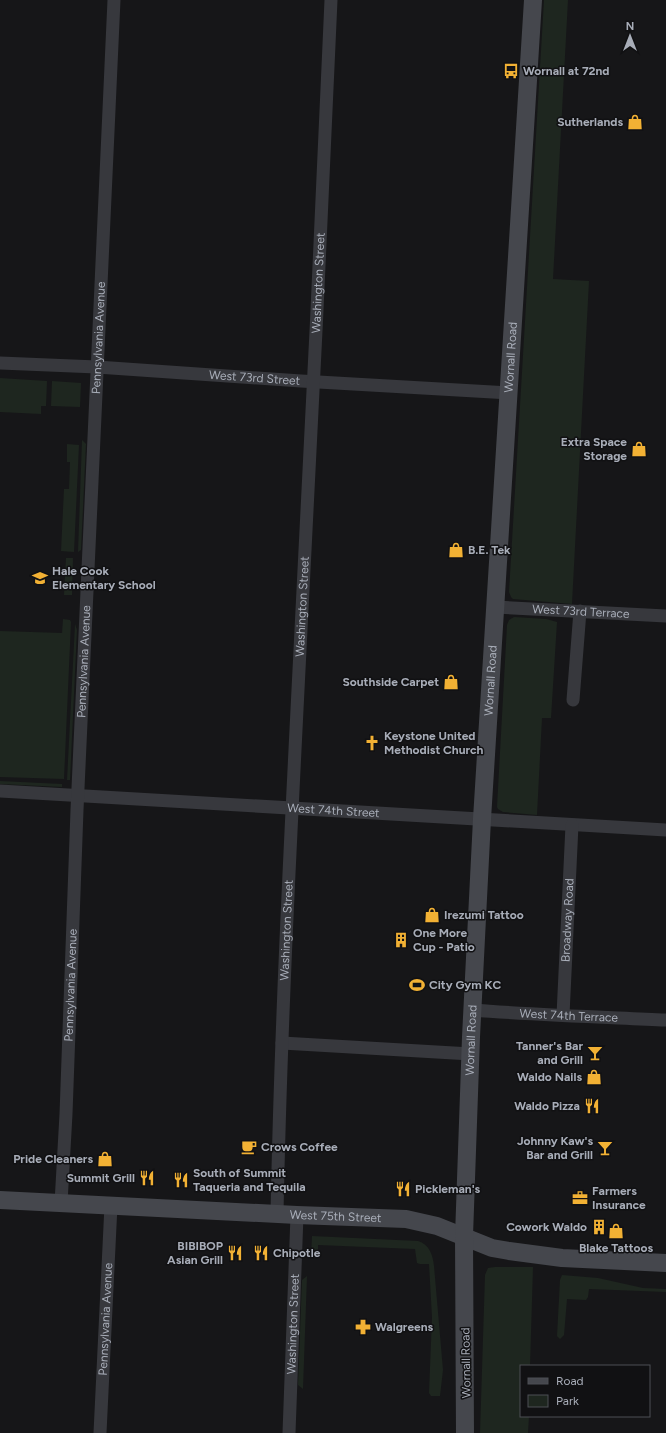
<svg xmlns="http://www.w3.org/2000/svg" width="666" height="1433" font-family="Figtree,sans-serif">
  <rect width="100%" height="100%" fill="#161618"/>
  <path fill="#1e261f" d="M544 0H568L553 279 589 281 572 604 513 599 511 597 509 592Z
    M0 378 47 381 46 406H41V414L0 412Z
    M52 381 81 383 80 407 51 406Z
    M82 440 86 444 81 550 78 552Z
    M67 444 79 445 74 552 61 551 64 489H69L70 462H67Z
    M66 558H73L72 595H64Z
    M514 617 546 619 557 622 551 718H542L537 815 503 812 498 809 497 807 507 625 509 620Z
    M63 619 70 620 71 622 64 779 0 777V631L62 633Z
    M75 624 77 630 70 780H67Z
    M0 781 62 784V787L0 784Z
    M312 1236 418 1241C429 1244 433 1255 434 1266L443 1370 440 1396H431L429 1393 432 1317 429 1264H420L417 1263 415 1249 318 1245V1256L315 1258H311Z
    M495 1267H533L530 1366H521V1416H529L528 1433H480L485 1275 488 1268Z
    M562 1275 598 1278 643 1288 666 1289V1292L589 1289 588 1297 586 1300 567 1299 564 1335 560 1339 557 1336 560 1280Z
    M307 1276 303 1389 298 1385 302 1280Z"/>
  <g fill="none" stroke-linecap="round" stroke-linejoin="round">
    <g stroke="#37383d" stroke-width="13">
      <path id="s1" d="M0 363 97 367 301 381 510 393"/>
      <path id="s2" d="M496 607 666 616"/>
      <path d="M573 700 580 611"/>
      <path id="s3" d="M0 791 666 830"/>
      <path id="s4" d="M472 1010C537 1015 601 1017 666 1020"/>
      <path id="s5" d="M563 1015 572 825"/>
      <path d="M282 1043 471 1054"/>
      <path id="s6" d="M61 1203 66 1114 77 810 114 0"/>
      <path id="s7" d="M277 1214C281 1012 292 811 302 610 313 407 322 203 331 0"/>
      <path id="s8" d="M100 1433 111 1205"/>
      <path id="s9" d="M289 1433 297 1215"/>
    </g>
    <g stroke="#45474d" stroke-width="18">
      <path id="s10" d="M0 1200 297 1215 406 1219 437 1226 492 1248 509 1251 562 1258 666 1263"/>
      <path id="s11" d="M465 1433 464 1236 471 1037 482 819 533 0"/>
    </g>
  </g>
  <defs>
    <symbol id="bus-bare" viewBox="-9 -9 18 18"><path d="M-5-6H5V4H4V6H2V4H-2V6H-4V4H-5ZM-3.5-4V0h7V-4ZM-3.5 1.2v1.5H-2V1.2ZM2 1.2v1.5H3.5V1.2Z" fill="#f2b134" stroke="#111113" stroke-width="2.5" paint-order="stroke"/></symbol>
    <symbol id="shop-bare" viewBox="-9 -9 18 18"><path d="M-5-2.5h2.3a2.7 3.5 0 0 1 5.4 0H5L5.5 6h-11ZM-1.5-2.5h3a1.5 2.3 0 0 0-3 0Z" fill="#f2b134" stroke="#111113" stroke-width="2.5" paint-order="stroke"/></symbol>
    <symbol id="school-bare" viewBox="-9 -9 18 18"><path d="M0-5L7-2L0 1L-7-2ZM-4 1L0 2.5L4 1V4Q0 6-4 4Z" fill="#f2b134" stroke="#111113" stroke-width="2.5" paint-order="stroke"/></symbol>
    <symbol id="church-bare" viewBox="-9 -9 18 18"><path d="M-1.2-6h2.4v3.5h3.3v2.4h-3.3V6h-2.4V-.1h-3.3v-2.4h3.3Z" fill="#f2b134" stroke="#111113" stroke-width="2.5" paint-order="stroke"/></symbol>
    <symbol id="building-bare" viewBox="-9 -9 18 18"><path d="M-4-6H4V6H1V3H-1V6H-4ZM-2.5-4.3h1.7v1.8h-1.7ZM.8-4.3h1.7v1.8H.8ZM-2.5-1h1.7V.8h-1.7ZM.8-1h1.7V.8H.8Z" fill="#f2b134" stroke="#111113" stroke-width="2.5" paint-order="stroke"/></symbol>
    <symbol id="stadium-bare" viewBox="-9 -9 18 18"><path d="M0-5a6.5 5 0 1 0 0 10a6.5 5 0 1 0 0-10ZM-3.5-1.8h7v3.6h-7Z" fill="#f2b134" stroke="#111113" stroke-width="2.5" paint-order="stroke"/></symbol>
    <symbol id="bar-bare" viewBox="-9 -9 18 18"><path d="M-6-5H6L.8 .8V4.5H3.5V6h-7V4.5H-.8V.8Z" fill="#f2b134" stroke="#111113" stroke-width="2.5" paint-order="stroke"/></symbol>
    <symbol id="restaurant-bare" viewBox="-9 -9 18 18"><path d="M-5-6h1v4h1v-4h1v4h1v-4h1v5L-1.5 .5V6h-2V.5L-5-1ZM5-6V6H3V1.5H1.5Q1.5-4 5-6Z" fill="#f2b134" stroke="#111113" stroke-width="2.5" paint-order="stroke"/></symbol>
    <symbol id="cafe-bare" viewBox="-9 -9 18 18"><path d="M-5.5-4.5H6V0H3Q3 3.5 0 3.5H-2.5Q-5.5 3.5-5.5 0ZM3-3.2v2h1.7v-2ZM-6 4.5H4V6H-6Z" fill="#f2b134" stroke="#111113" stroke-width="2.5" paint-order="stroke"/></symbol>
    <symbol id="office-bare" viewBox="-9 -9 18 18"><path d="M-6-3h4V-5.5h4V-3h4V5H-6ZM-1-4.5V-3h2v-1.5ZM-6 0V1H6V0Z" fill="#f2b134" stroke="#111113" stroke-width="2.5" paint-order="stroke"/></symbol>
    <symbol id="pharmacy-bare" viewBox="-9 -9 18 18"><path d="M-2-6h4v4h4v4h-4v4h-4v-4h-4v-4h4Z" fill="#f2b134" stroke="#111113" stroke-width="2.5" paint-order="stroke"/></symbol>
  </defs>
  <g fill-rule="evenodd">
    <use href="#bus-bare" x="500" y="60" width="22" height="22"/>
    <use href="#shop-bare" x="624" y="111" width="22" height="22"/>
    <use href="#shop-bare" x="628" y="438" width="22" height="22"/>
    <use href="#shop-bare" x="445" y="539" width="22" height="22"/>
    <use href="#school-bare" x="29" y="567" width="22" height="22"/>
    <use href="#shop-bare" x="440" y="671" width="22" height="22"/>
    <use href="#church-bare" x="361" y="732" width="22" height="22"/>
    <use href="#shop-bare" x="421" y="904" width="22" height="22"/>
    <use href="#building-bare" x="390" y="929" width="22" height="22"/>
    <use href="#stadium-bare" x="406" y="974" width="22" height="22"/>
    <use href="#bar-bare" x="584" y="1042" width="22" height="22"/>
    <use href="#shop-bare" x="583" y="1066" width="22" height="22"/>
    <use href="#restaurant-bare" x="581" y="1095" width="22" height="22"/>
    <use href="#cafe-bare" x="238" y="1136" width="22" height="22"/>
    <use href="#bar-bare" x="594" y="1137" width="22" height="22"/>
    <use href="#shop-bare" x="94" y="1148" width="22" height="22"/>
    <use href="#restaurant-bare" x="136" y="1167" width="22" height="22"/>
    <use href="#restaurant-bare" x="170" y="1169" width="22" height="22"/>
    <use href="#restaurant-bare" x="392" y="1178" width="22" height="22"/>
    <use href="#office-bare" x="569" y="1187" width="22" height="22"/>
    <use href="#building-bare" x="588" y="1216" width="22" height="22"/>
    <use href="#shop-bare" x="605" y="1220" width="22" height="22"/>
    <use href="#restaurant-bare" x="224" y="1242" width="22" height="22"/>
    <use href="#restaurant-bare" x="250" y="1242" width="22" height="22"/>
    <use href="#pharmacy-bare" x="352" y="1316" width="22" height="22"/>
  </g>
  <g text-anchor="middle" stroke-width="3" stroke-linejoin="round" paint-order="stroke">
    <g font-size="12" font-weight="bold" fill="#a8adb8" stroke="#111113" text-anchor="start">
      <text x="523" y="75">Wornall at 72nd</text>
      <text x="623" y="126" text-anchor="end">Sutherlands</text>
      <text x="627" y="446" text-anchor="end">Extra Space<tspan x="627" dy="14">Storage</tspan></text>
      <text x="468" y="554">B.E. Tek</text>
      <text x="52" y="575">Hale Cook<tspan x="52" dy="14">Elementary School</tspan></text>
      <text x="439" y="686" text-anchor="end">Southside Carpet</text>
      <text x="384" y="740">Keystone United<tspan x="384" dy="14">Methodist Church</tspan></text>
      <text x="444" y="919">Irezumi Tattoo</text>
      <text x="413" y="937">One More<tspan x="413" dy="14">Cup - Patio</tspan></text>
      <text x="429" y="989">City Gym KC</text>
      <text x="583" y="1050" text-anchor="end">Tanner's Bar<tspan x="583" dy="14">and Grill</tspan></text>
      <text x="582" y="1081" text-anchor="end">Waldo Nails</text>
      <text x="580" y="1110" text-anchor="end">Waldo Pizza</text>
      <text x="593" y="1145" text-anchor="end">Johnny Kaw's<tspan x="593" dy="14">Bar and Grill</tspan></text>
      <text x="261" y="1151">Crows Coffee</text>
      <text x="93" y="1163" text-anchor="end">Pride Cleaners</text>
      <text x="193" y="1177">South of Summit<tspan x="193" dy="14">Taqueria and Tequila</tspan></text>
      <text x="135" y="1182" text-anchor="end">Summit Grill</text>
      <text x="415" y="1193">Pickleman's</text>
      <text x="592" y="1195">Farmers<tspan x="592" dy="14">Insurance</tspan></text>
      <text x="587" y="1231" text-anchor="end">Cowork Waldo</text>
      <text x="223" y="1250" text-anchor="end">BIBIBOP<tspan x="223" dy="14">Asian Grill</tspan></text>
      <text x="616" y="1252" text-anchor="middle">Blake Tattoos</text>
      <text x="273" y="1257">Chipotle</text>
      <text x="375" y="1331">Walgreens</text>
    </g>
    <g font-size="12" fill="#a8adb8" stroke="#111113">
      <text dy="4" stroke="none"><textPath href="#s7" startOffset="932">Washington Street</textPath></text>
      <text dy="4" stroke="none"><textPath href="#s6" startOffset="866">Pennsylvania Avenue</textPath></text>
      <text dy="4" stroke="none"><textPath href="#s11" startOffset="1077">Wornall Road</textPath></text>
      <text dy="4" stroke="none"><textPath href="#s1" startOffset="255">West 73rd Street</textPath></text>
      <text dy="4" stroke="none"><textPath href="#s7" startOffset="608">Washington Street</textPath></text>
      <text dy="4" stroke="none"><textPath href="#s2" startOffset="85">West 73rd Terrace</textPath></text>
      <text dy="4" stroke="none"><textPath href="#s6" startOffset="542">Pennsylvania Avenue</textPath></text>
      <text dy="4" stroke="none"><textPath href="#s11" startOffset="753">Wornall Road</textPath></text>
      <text dy="4" stroke="none"><textPath href="#s3" startOffset="334">West 74th Street</textPath></text>
      <text dy="4" stroke="none"><textPath href="#s5" startOffset="95">Broadway Road</textPath></text>
      <text dy="4" stroke="none"><textPath href="#s7" startOffset="284">Washington Street</textPath></text>
      <text dy="4" stroke="none"><textPath href="#s6" startOffset="218">Pennsylvania Avenue</textPath></text>
      <text dy="4" stroke="none"><textPath href="#s4" startOffset="97">West 74th Terrace</textPath></text>
      <text dy="4" stroke="none"><textPath href="#s11" startOffset="393">Wornall Road</textPath></text>
      <text dy="4" stroke="none"><textPath href="#s10" startOffset="336">West 75th Street</textPath></text>
      <text dy="4" stroke="none"><textPath href="#s8" startOffset="114">Pennsylvania Avenue</textPath></text>
      <text dy="4" stroke="none"><textPath href="#s9" startOffset="109">Washington Street</textPath></text>
      <text transform="translate(466 1363) rotate(-91)" y="4">Wornall Road</text>
    </g>
  </g>
  <rect x="520" y="1365" width="130" height="52" fill="#111113" stroke="#4d4f55"/>
  <rect x="528" y="1378" width="20" height="6" fill="#45474d" stroke="#4d4f55"/>
  <text x="556" y="1385" font-size="12" fill="#a8adb8">Road</text>
  <rect x="528" y="1395" width="20" height="12" fill="#1e261f" stroke="#4d4f55"/>
  <text x="556" y="1405" font-size="12" fill="#a8adb8">Park</text>
  <g transform="translate(630 36)" stroke="#111113" stroke-width="3" paint-order="stroke">
  <path d="M0-3L7 15L0 10L-7 15Z" fill="#a8adb8"/>
  <text y="-6" font-size="11" font-weight="bold" text-anchor="middle" fill="#a8adb8">N</text>
  </g>
</svg>
